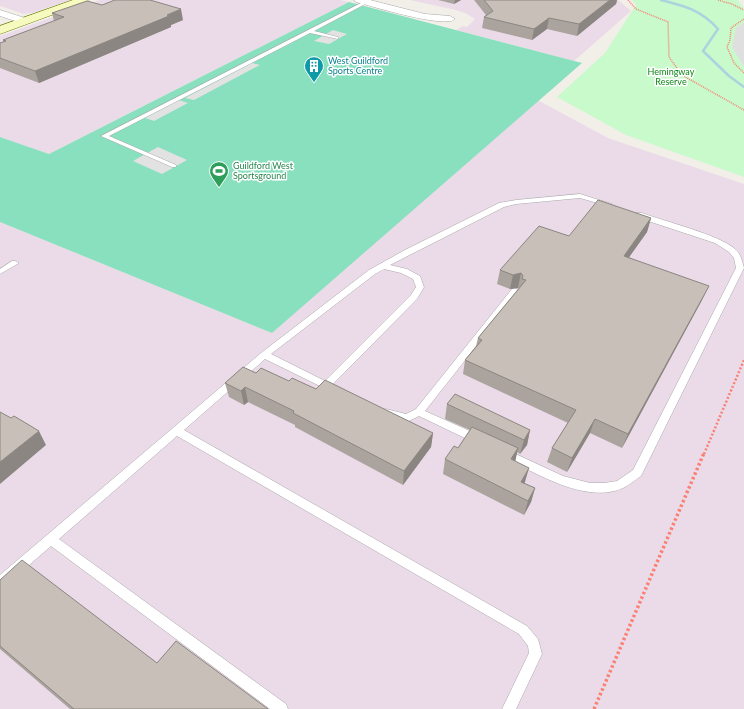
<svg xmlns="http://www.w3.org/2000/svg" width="744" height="709" font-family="Lato,sans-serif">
  <rect width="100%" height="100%" fill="#f2efe9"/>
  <path fill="#e0dfdf" d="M744 19V73L734 63 730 40 731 28Z"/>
  <path fill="#ebdbe8" d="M0 0H70L35 12 24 14 0 6Z
    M100 0H340L349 2 49 154 0 137V36Z
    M410 0H618L631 11 574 61 456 30 463 26 467 27 475 19 465 13 456 10Z
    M532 97 608 138 744 184V709H0V222L272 333Z"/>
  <path fill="#c8facc" d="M632 0H738L744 9V22L736 28 732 47 744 67V177L626 135 557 97 605 53 636 5Z"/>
  <path fill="#88e0be" d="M349 2 582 63 272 333 0 222V137L49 154Z"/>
  <path fill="#e2e2e2" d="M333 30 347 34 329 44 314 41Z
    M252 63 260 65 194 100 185 98Z
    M179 100 188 103 154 121 145 118Z
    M158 147 187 160 162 174 133 161Z"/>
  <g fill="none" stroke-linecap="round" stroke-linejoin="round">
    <path stroke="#aad3df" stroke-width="2.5" d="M661 0C685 6 701 10 718 29L703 51 729 76 744 87"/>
    <defs>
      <path id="service" d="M365 1 369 2 314 31 338 37V39L310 33 109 136 176 165V167H172L101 136Z
        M580 194 612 204 608 206 580 198 516 204 504 207 390 265 407 269 420 276 424 287 417 299 332 385 338 389 336 391H330L265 359 184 430 527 626 538 639 542 654 516 709H502L529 653 528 646 519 634 177 436 59 539 286 704 288 709H270L51 546 4 587 0 589V575L261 353 369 270 405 250 499 203 516 200ZM384 269 401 273 413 279 416 287 411 295 325 381 271 354 375 274Z
        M636 213H642C663 221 720 235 735 249 741 254 742 261 744 268L641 476C635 480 629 485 623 488 586 505 534 472 501 456L500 453 501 450 505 449 563 476 590 483H604L617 481 633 470 736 268 734 258 729 252 715 243 636 217Z
        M12 261H15L19 263 0 274V269Z
        M515 288 519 291 518 293 425 411 481 436 482 439 481 442 477 443 473 442 419 416 407 422 383 416 381 413 383 410 386 409 406 414 416 409 512 289Z"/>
      <path id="minor" d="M354 0H370L425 14 450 16 455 19C446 29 371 6 356 2Z
        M0 10 28 19 29 21 24 24 0 16Z"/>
      <path id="secondary" d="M73 0H88L87 2 0 34V26Z"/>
    </defs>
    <use href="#service" stroke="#a9a9a9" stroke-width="1"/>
    <use href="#minor" stroke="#a9a9a9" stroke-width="1"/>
    <use href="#secondary" stroke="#707d05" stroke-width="1"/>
    <path stroke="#fa8072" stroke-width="1.5" stroke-dasharray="1 1" stroke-linecap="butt" d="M628 0 636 9 668 22 669 57 682 75 744 110
      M718 0 732 4 744 10
      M744 19 731 28 730 40 727 47 734 63 744 73"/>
    <path stroke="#fa8072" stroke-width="2.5" stroke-dasharray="2 2" stroke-linecap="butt" d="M704 454 744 360"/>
    <path stroke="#fa8072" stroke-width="3.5" stroke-dasharray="2.5 2.5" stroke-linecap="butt" d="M594 709 704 453"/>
    <use href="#service" fill="#fff" fill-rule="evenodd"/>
    <use href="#minor" fill="#fff" fill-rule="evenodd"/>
    <use href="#secondary" fill="#f7fabf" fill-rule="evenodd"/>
  </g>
  <path fill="#aba49e" d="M438 0H461L454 4Z
    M474 0H617L616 4 577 36 547 29 532 40 482 28 484 17 486 15Z
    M102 5 183 20 171 25V27L39 83 0 68V43L4 42 3 40 54 21 52 13Z
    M651 218 647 232 629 257 702 300 622 448 590 433 567 472 547 462 552 448 568 423 463 374 465 360 476 346 478 338 519 288H518L510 289 497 284 500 270 569 236Z
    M256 373 289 381 316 389 433 433 431 447 403 485 295 427V425L248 402 244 405 229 397 225 383Z
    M447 404 530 430 527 445 520 454 517 452 515 461 525 482 524 483 535 488 531 502 524 515 443 474 445 459 458 448 470 430 445 419Z
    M0 580 157 663 268 709H70L0 649Z"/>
  <path fill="#8b8681" d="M455 0H461L454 4Z
    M610 0H617L616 4 577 36 579 24Z
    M181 9 183 20 171 25V27L39 83 35 71Z
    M549 18 547 29 532 40 534 29Z
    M651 218 647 232 620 270 624 256Z
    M521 273 518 288 510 289 513 275Z
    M709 286 702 300 622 448 628 434Z
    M245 387 248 402 244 405 241 391Z
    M595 419 590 433 567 472 572 458Z
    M530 430 527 445 520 454 524 440Z
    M39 431 46 445 0 484V462Z
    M433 433 431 447 403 485 404 471Z
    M518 448 515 463 511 459Z
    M529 468 525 482 517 495 521 482Z
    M535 488 531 502 524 515 528 501Z"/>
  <path fill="#c7bfb8" stroke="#8b8681" d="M115 0H150L181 9 167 15 169 16 35 71 0 58V43L6 41 3 40 64 17 52 13 87 1 102 5Z
    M484 0H610L579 24 549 18 534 29 484 17 493 11Z
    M598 200 651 218 624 256 709 286 628 434 595 419 572 458 552 448 576 410 465 360 482 340 478 338 526 280 522 279 523 276 521 273 513 275 500 270 539 226 569 236Z
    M243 367 256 373 261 368 289 381 292 378 316 389 325 380 433 433 404 471 293 413 294 411 245 387 241 391 225 383Z
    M455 394 530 430 524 440 447 404Z
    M0 412 11 418 14 416 39 431 0 462Z
    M472 427 518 448 511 459 529 468 521 482 535 488 528 501 445 459 454 446 458 448Z
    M22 560 157 663 176 641 268 709H74L0 646V580Z"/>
  <defs>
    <symbol id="building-pin" viewBox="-11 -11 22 30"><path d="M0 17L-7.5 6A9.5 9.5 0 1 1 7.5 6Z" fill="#0f9aa8" stroke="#fff"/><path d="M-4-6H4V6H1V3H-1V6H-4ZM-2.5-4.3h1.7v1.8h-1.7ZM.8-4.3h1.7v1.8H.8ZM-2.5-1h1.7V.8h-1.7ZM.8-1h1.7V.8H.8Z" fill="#fff"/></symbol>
    <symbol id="stadium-pin" viewBox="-11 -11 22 30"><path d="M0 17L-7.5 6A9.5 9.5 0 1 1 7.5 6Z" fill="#2e9e5b" stroke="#fff"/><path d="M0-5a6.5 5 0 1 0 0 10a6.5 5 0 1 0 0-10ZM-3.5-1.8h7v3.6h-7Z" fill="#fff"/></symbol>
  </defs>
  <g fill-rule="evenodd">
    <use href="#building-pin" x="303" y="55" width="22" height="30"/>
    <use href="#stadium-pin" x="208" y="160" width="22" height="30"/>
  </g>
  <g text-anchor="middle" stroke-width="3" stroke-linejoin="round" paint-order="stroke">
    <g font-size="9" fill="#0d838f" stroke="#fff" text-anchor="start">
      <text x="328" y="64">West Guildford<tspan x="328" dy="10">Sports Centre</tspan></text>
    </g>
    <g font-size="9" fill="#0c8416" stroke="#fff">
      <text x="671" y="75">Hemingway<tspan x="671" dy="10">Reserve</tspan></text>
    </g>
    <g font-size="9" fill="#27864d" stroke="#fff" text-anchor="start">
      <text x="233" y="169">Guildford West<tspan x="233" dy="10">Sportsground</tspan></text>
    </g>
  </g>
</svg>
